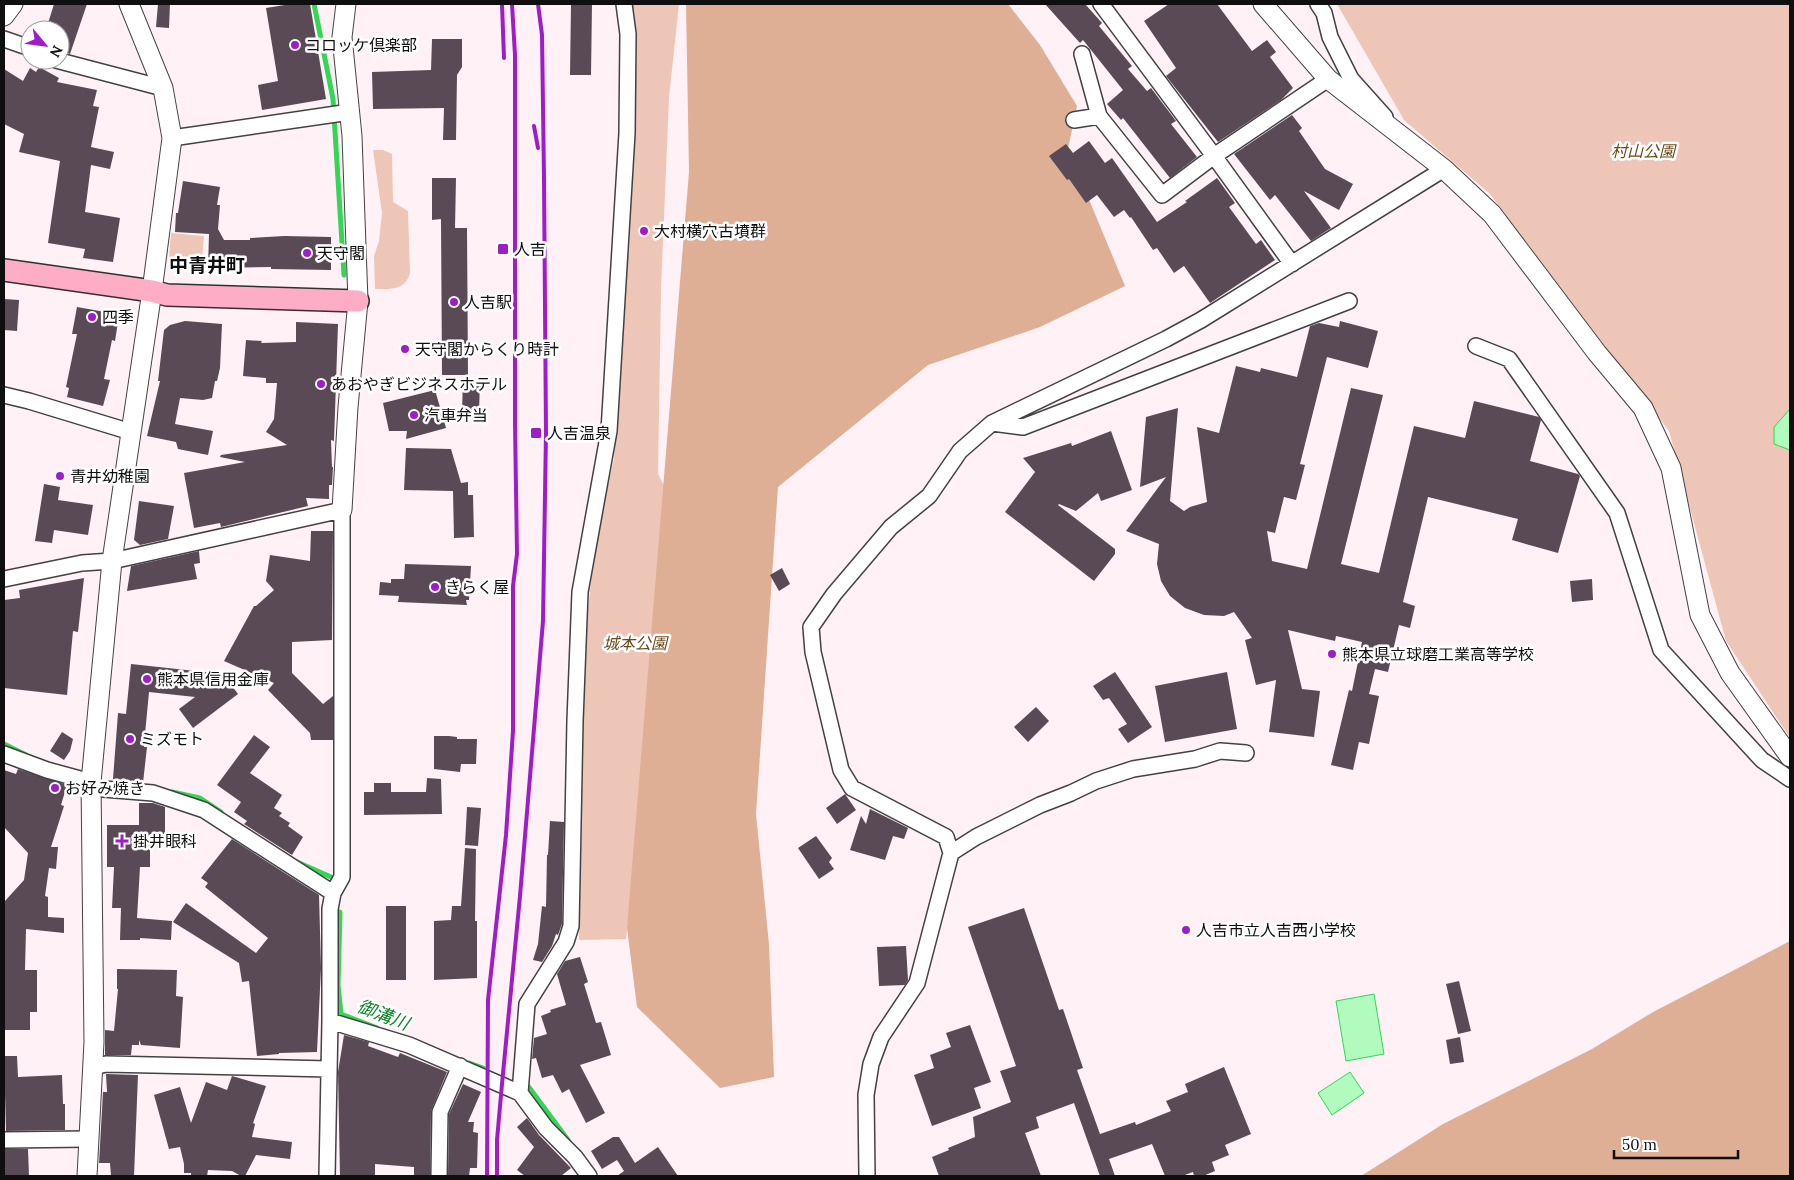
<svg xmlns="http://www.w3.org/2000/svg" width="1794" height="1180" font-family="Lora,'Noto Sans JP',serif">
  <rect width="100%" height="100%" fill="#fff1f6"/>
  <path fill="#edc6b7" d="M632 4H679L669 97 661 289 658 474 674 504 648 729 626 939 579 940 582 724 586 626 596 538 614 459 635 53Z
    M1337 4H1790V738L1726 641 1669 431 1490 194 1404 120Z
    M373 150H383L392 154 393 202 408 211 410 273C405 291 390 289 375 289L374 256 379 241 382 213Z
    M171 233 204 236 201 271 176 269 169 259Z"/>
  <path fill="#dfaf95" d="M686 4H1008L1040 45 1077 106 1068 149 1125 286 1040 327 928 365 778 487 756 814 769 944 774 1077 720 1088 637 1007 627 928 689 172Z
    M1790 941V1176H1361L1443 1124 1592 1049 1653 1012Z"/>
  <path fill="#b1fbbe" stroke="#32d753" d="M1790 409V450L1774 444V427Z
    M1374 994 1384 1054 1346 1061 1336 1001Z
    M1350 1072 1364 1093 1332 1115 1318 1093Z"/>
  <g fill="none" stroke-linecap="round" stroke-linejoin="round">
    <path stroke="#32d753" stroke-width="5" d="M314 4 333 99 344 275
      M4 744 26 755
      M172 792 200 798 221 812
      M297 862 331 877
      M340 912 338 985 341 1014 377 1028
      M469 1063 483 1068
      M528 1086 568 1140"/>
  </g>
  <path fill="#594a56" d="M54 4H87L70 54 60 50V30H46Z
    M158 4H170L169 28 156 27Z
    M291 4H310L326 99 262 110 258 85 278 81 266 8Z
    M571 4H592L591 75H570Z
    M1045 4H1085L1102 23 1099 26 1132 66 1128 69 1147 91 1151 88 1176 121 1171 124 1197 157 1170 178 1123 118 1121 120 1107 104 1123 90 1083 40 1080 43Z
    M1169 4H1217L1252 51 1267 40 1276 52 1270 57 1293 88 1281 100 1218 142 1166 76 1176 68 1144 21Z
    M432 39H462V67L457 75 456 140H443L444 108 373 109 372 72 431 70Z
    M39 67 59 78 57 82 97 90 93 106 99 107 91 147 114 152 110 169 91 165 85 212 120 218 113 262 83 258 85 249 48 243 60 161 19 152 24 134 4 124V69L23 81 30 68 36 72Z
    M1292 115 1302 128 1299 131 1325 169 1353 184 1339 210 1304 191 1331 228 1311 241 1275 195 1270 200 1234 154Z
    M1089 141 1105 163 1112 158 1157 222 1187 202 1185 201 1217 178 1235 203 1229 207 1256 244 1261 240 1275 260 1210 303 1184 266 1174 273 1157 248 1153 250 1131 217 1130 218 1124 210 1114 217 1097 195 1086 203 1069 179 1067 180 1049 156 1066 144 1073 153Z
    M432 178H456L455 228H467L468 375H442L441 219 432 220Z
    M183 181 220 187 217 205H220L218 229 224 240H250V238L284 236 331 237V270L271 269V267L208 268 209 234 175 232 176 213H178Z
    M4 299 19 300 17 331 4 330Z
    M77 307 111 313 118 322 115 341 112 340 104 379 110 380 103 406 67 397 69 388 66 387 77 334H72Z
    M185 321 222 324 220 368 217 381H215L212 398 203 400 180 398 175 424 213 431 208 455 178 449 176 442 147 436 160 381H158L164 330 170 325Z
    M1340 321 1378 331 1368 368 1327 357 1300 464 1305 465 1296 500 1284 497 1275 533 1267 531 1272 561 1307 569 1351 388 1383 395 1341 564 1379 573 1414 426 1465 438 1474 401 1539 417 1541 420 1530 461 1578 474 1580 476 1558 553 1512 540 1518 519 1428 497 1403 602 1415 606 1410 628 1399 625 1388 672 1375 669 1369 694 1379 696 1369 744 1359 742 1353 770 1331 765 1349 690 1352 691 1362 642 1336 636 1335 641 1288 630 1302 689 1320 691 1314 737 1269 732 1276 680 1256 685 1245 640 1252 638 1234 612 1224 616 1204 615 1185 608 1170 596 1161 581 1157 564 1159 544 1126 531 1166 477 1140 487 1146 417 1178 408 1170 501 1184 511 1190 507 1207 502 1197 427 1219 433 1236 366 1260 372 1261 368 1297 377 1310 326 1319 323 1339 327Z
    M296 322 338 324 334 441 331 440 332 467H333L332 485H329V499L306 498 308 506 221 527 220 523 194 528 184 473 245 462 220 457 221 455 287 445 266 432 274 419 277 383H266V378L243 376 246 340 262 341 261 343 296 342Z
    M463 380H480L479 413 462 412Z
    M435 390 446 428 406 439 407 431H389L383 403Z
    M1111 431 1132 490 1101 501 1098 493 1076 511 1059 504 1058 505 1115 549V554L1094 581 1005 512 1035 472 1023 458 1071 443 1072 446Z
    M406 448 451 449 461 483 468 482V495H473L474 537 454 538 453 491 404 490Z
    M44 484 60 487 58 500 93 505 88 535 54 530 52 543 35 541Z
    M139 501 174 506 168 539 140 545 134 540Z
    M311 531H333L332 640 292 642V673L323 704 333 696V740H311L310 733 268 690 274 683 224 661 254 606H256L274 590 266 581 270 555 310 561Z
    M199 551 200 563 194 564 197 579 127 591 131 566Z
    M405 564 471 566 469 600H466L467 605 398 602 399 596 379 595 380 582 391 583V579H404Z
    M782 568 790 584 779 591 770 575Z
    M84 578 78 632 73 631 67 695 4 688V600L20 598 19 590Z
    M1592 579 1593 600 1572 602 1570 581Z
    M131 664 223 674 238 694 193 728 179 709 195 697 149 692 145 734 144 747H147L143 783 113 779 118 713 126 714Z
    M1115 672 1152 727 1128 743 1118 729 1127 724 1109 698 1103 700 1093 686Z
    M1227 672 1237 729 1165 742 1155 686Z
    M1036 707 1049 721 1028 742 1014 727Z
    M62 732 73 739 70 751 64 760 50 751Z
    M254 735 270 747 250 773 282 795 274 808 282 813 279 816 290 823 288 826 303 837 292 855 244 824 247 821 234 812 241 802 217 785Z
    M434 736H449L457 737V739H477L476 764H461L460 772 434 769Z
    M18 769 67 785 61 805 64 806 51 847H58L56 869 49 868 45 896 48 897V917L64 918V933L26 929 25 970H37V1012H30V1030H4V921L5 901 24 880 28 853 4 827V770L16 774Z
    M427 778 441 779 442 814 364 815V792H374V783H391V792H426Z
    M845 794 856 810 837 824 826 808Z
    M139 803H153L165 807V834H150V867H140L137 918 172 921 171 940 140 938V940H120L121 908H112L114 867H107V825H139Z
    M467 807 481 808 478 846 465 845Z
    M870 809 908 828 904 839 893 836 885 860 850 850 861 816 866 824Z
    M550 821 564 822 562 924 558 935 556 934 552 946 542 962 533 960 538 944 542 906 546 907 547 855H548Z
    M816 836 832 858 829 862 834 869 819 879 798 848Z
    M232 839 319 895 321 968 317 1052 279 1053V1054L257 1056 249 981 242 982 239 963 173 922 186 903 256 953 268 938 205 887 208 883 201 878Z
    M465 848 476 849 475 921H477V978L434 980V921L451 920 452 906H461Z
    M386 906H406V980H386Z
    M1024 908 1059 1010 1063 1009 1083 1068 1077 1070 1100 1134 1135 1122 1136 1125 1171 1111 1166 1101 1188 1092 1185 1084 1224 1067 1251 1134 1225 1145 1229 1155 1212 1162 1215 1171 1203 1176H1194L1193 1172 1182 1176H1165L1152 1144 1109 1159 1115 1176H1100L1074 1103 1036 1117 1039 1128 1025 1133 1041 1176H939L932 1157 949 1150 948 1148 975 1137 973 1117 1011 1102 1000 1071 1016 1066 968 927Z
    M906 946 908 980 905 985 879 986 877 947Z
    M580 957 588 982 584 984 596 1023 601 1022 611 1055 580 1065 605 1113 586 1123 569 1089 562 1093 553 1075 542 1078 536 1058 532 1059 534 1038 547 1034 541 1016 551 1012 550 1010 566 1005 557 974 565 961Z
    M117 969 177 970 176 996 183 997 180 1048 141 1045 139 1040V1045H132L131 1055H105V1030L114 1031 118 989H117Z
    M1459 981 1471 1031 1458 1034 1446 984Z
    M970 1025 991 1082 974 1088 981 1108 932 1126 914 1075 934 1068 930 1055 951 1047 946 1033Z
    M344 1035 369 1042 368 1046 398 1057 400 1053 447 1072 431 1111 430 1176H414V1167L375 1164V1175L340 1176 338 1072Z
    M1460 1037 1464 1062 1450 1064 1446 1040Z
    M4 1056H17L18 1077 62 1075 63 1104H65V1130L6 1131Z
    M106 1074 138 1075 134 1176H111L110 1163H99L103 1092H107Z
    M232 1076 266 1086 253 1123 255 1124 252 1137 292 1142 290 1159 256 1155 245 1176H241L232 1171 208 1170 207 1176H191V1173H184V1164L180 1147 169 1149 154 1095 180 1087 191 1123 206 1082 227 1090Z
    M463 1084 481 1092 468 1122H474L473 1132 478 1133 477 1168H470L469 1176H448L449 1114Z
    M527 1118 539 1135 571 1168 561 1176H525L517 1170 534 1147 517 1127Z
    M613 1137H619L635 1163 658 1147 678 1176H617L624 1171 617 1160 602 1169 591 1151Z
    M4 1149H28L29 1176H4Z"/>
  <g fill="none" stroke-linecap="round" stroke-linejoin="round">
    <defs>
      <path id="minor" d="M1101 4 1214 156 1292 264
        M1318 4 1324 13 1330 37 1351 79 1385 117
        M4 39 30 48
        M1082 54 1099 116
        M56 60 163 88
        M1074 120 1099 116 1162 195 1214 156 1328 79
        M172 138 350 112
        M1476 346 1509 359 1617 513 1661 650 1762 760 1790 779
        M4 395 29 401 131 432
        M992 423 1023 427 1349 301
        M4 579 82 563 112 561 342 510V877L333 893 330 909V1021L327 1176
        M4 754 47 770 91 782
        M91 788 153 793 204 810 333 893
        M951 853 976 837 1040 805 1071 793 1096 781 1133 769 1195 759 1220 751 1246 753
        M330 1021 409 1045 520 1093 546 1128 575 1157 589 1176
        M93 1067 106 1064 329 1069
        M520 1093 527 1004 566 942 571 926 575 721 580 592 609 431 627 133 628 34 624 4
        M4 1140 88 1139
        M439 1176 440 1112 460 1066
        M867 1176 866 1095 871 1064 881 1037 917 983 951 853 946 837 852 788 841 770 813 652 811 627 834 594 891 527 929 496 960 451 992 423 1166 339 1201 320 1444 169"/>
      <path id="tertiary" d="M1263 4 1328 79 1444 169 1492 214 1597 353 1643 408 1671 468 1700 615 1730 673 1790 757
        M4 16 13 4
        M342 510 348 407 358 301 352 136 342 37 346 4
        M87 1176 94 1042 91 782 112 561 152 291 172 138 163 88 129 4"/>
      <path id="secondary" d="M4 270 152 291 167 295 358 301"/>
    </defs>
    <use href="#minor" stroke="#424242" stroke-width="18"/>
    <use href="#tertiary" stroke="#424242" stroke-width="21"/>
    <use href="#secondary" stroke="#313131" stroke-width="24"/>
    <use href="#minor" stroke="#fff" stroke-width="15"/>
    <use href="#tertiary" stroke="#fff" stroke-width="19"/>
    <use href="#secondary" stroke="#ffacc6" stroke-width="21"/>
    <path stroke="#9e1cca" stroke-width="4" d="M502 4 504 58
      M534 126 538 148
      M487 1176 488 1000 506 835 513 731V586L517 554 515 423V55L512 4
      M497 1176V1140L502 1084 520 896 543 621 546 432 544 178 542 35 538 4"/>
  </g>
  <g fill="#9e1cca" stroke="#fff" stroke-width="2">
    <circle cx="295" cy="45" r="5"/>
    <circle cx="644" cy="231" r="5"/>
    <rect x="497" y="243" width="12" height="12" rx="2.5"/>
    <circle cx="307" cy="253" r="5"/>
    <circle cx="454" cy="302" r="5"/>
    <circle cx="92" cy="317" r="5"/>
    <circle cx="405" cy="349" r="5"/>
    <circle cx="321" cy="384" r="5"/>
    <circle cx="414" cy="415" r="5"/>
    <rect x="530" y="427" width="12" height="12" rx="2.5"/>
    <circle cx="60" cy="476" r="5"/>
    <circle cx="435" cy="587" r="5"/>
    <circle cx="1332" cy="654" r="5"/>
    <circle cx="147" cy="679" r="5"/>
    <circle cx="130" cy="739" r="5"/>
    <circle cx="55" cy="788" r="5"/>
    <path d="M119.5 833.5h5v5h5v5h-5v5h-5v-5h-5v-5h5z"/>
    <circle cx="1186" cy="930" r="5"/>
  </g>
  <g text-anchor="middle" stroke-width="5" stroke-linejoin="round" paint-order="stroke">
    <g font-size="16" fill="#0f0f0f" stroke="#fff" text-anchor="start">
      <text x="305" y="51">コロッケ倶楽部</text>
      <text x="654" y="237">大村横穴古墳群</text>
      <text x="514" y="255">人吉</text>
      <text x="317" y="259">天守閣</text>
      <text x="464" y="308">人吉駅</text>
      <text x="102" y="323">四季</text>
      <text x="415" y="355">天守閣からくり時計</text>
      <text x="331" y="390">あおやぎビジネスホテル</text>
      <text x="424" y="421">汽車弁当</text>
      <text x="547" y="439">人吉温泉</text>
      <text x="70" y="482">青井幼稚園</text>
      <text x="445" y="593">きらく屋</text>
      <text x="1342" y="660">熊本県立球磨工業高等学校</text>
      <text x="157" y="685">熊本県信用金庫</text>
      <text x="140" y="745">ミズモト</text>
      <text x="65" y="794">お好み焼き</text>
      <text x="133" y="847">掛井眼科</text>
      <text x="1196" y="936">人吉市立人吉西小学校</text>
    </g>
    <g font-size="16" font-style="italic" fill="#6c4a19" stroke="#fff">
      <text x="1643" y="157">村山公園</text>
      <text x="635" y="649">城本公園</text>
    </g>
    <g font-size="18" font-style="italic" fill="#0f842a" stroke="#fff">
      <text transform="translate(383 1015) rotate(21)" y="6">御溝川</text>
    </g>
    <g font-size="19" font-weight="bold" fill="#0f0f0f" stroke="#fff">
      <text x="207" y="272">中青井町</text>
    </g>
  </g>
  <rect width="1794" height="1180" fill="none" stroke="#0f0f0f" stroke-width="10"/>
  <g transform="translate(45 45) rotate(119)"><circle r="24" fill="#ffffff" stroke="#9f9f9f"/>
  <path d="M0-4L9 19L0 12L-9 19Z" fill="#9e1cca"/>
  <text y="-8" font-size="14" font-weight="bold" text-anchor="middle" fill="#0f0f0f">N</text>
  </g>
  <path d="M1614 1150v8h124v-8" fill="none" stroke="#0f0f0f" stroke-width="2.5"/>
  <text x="1622" y="1150" font-size="15" fill="#0f0f0f" stroke="#ffffff" stroke-width="4" paint-order="stroke">50 m</text>
</svg>
